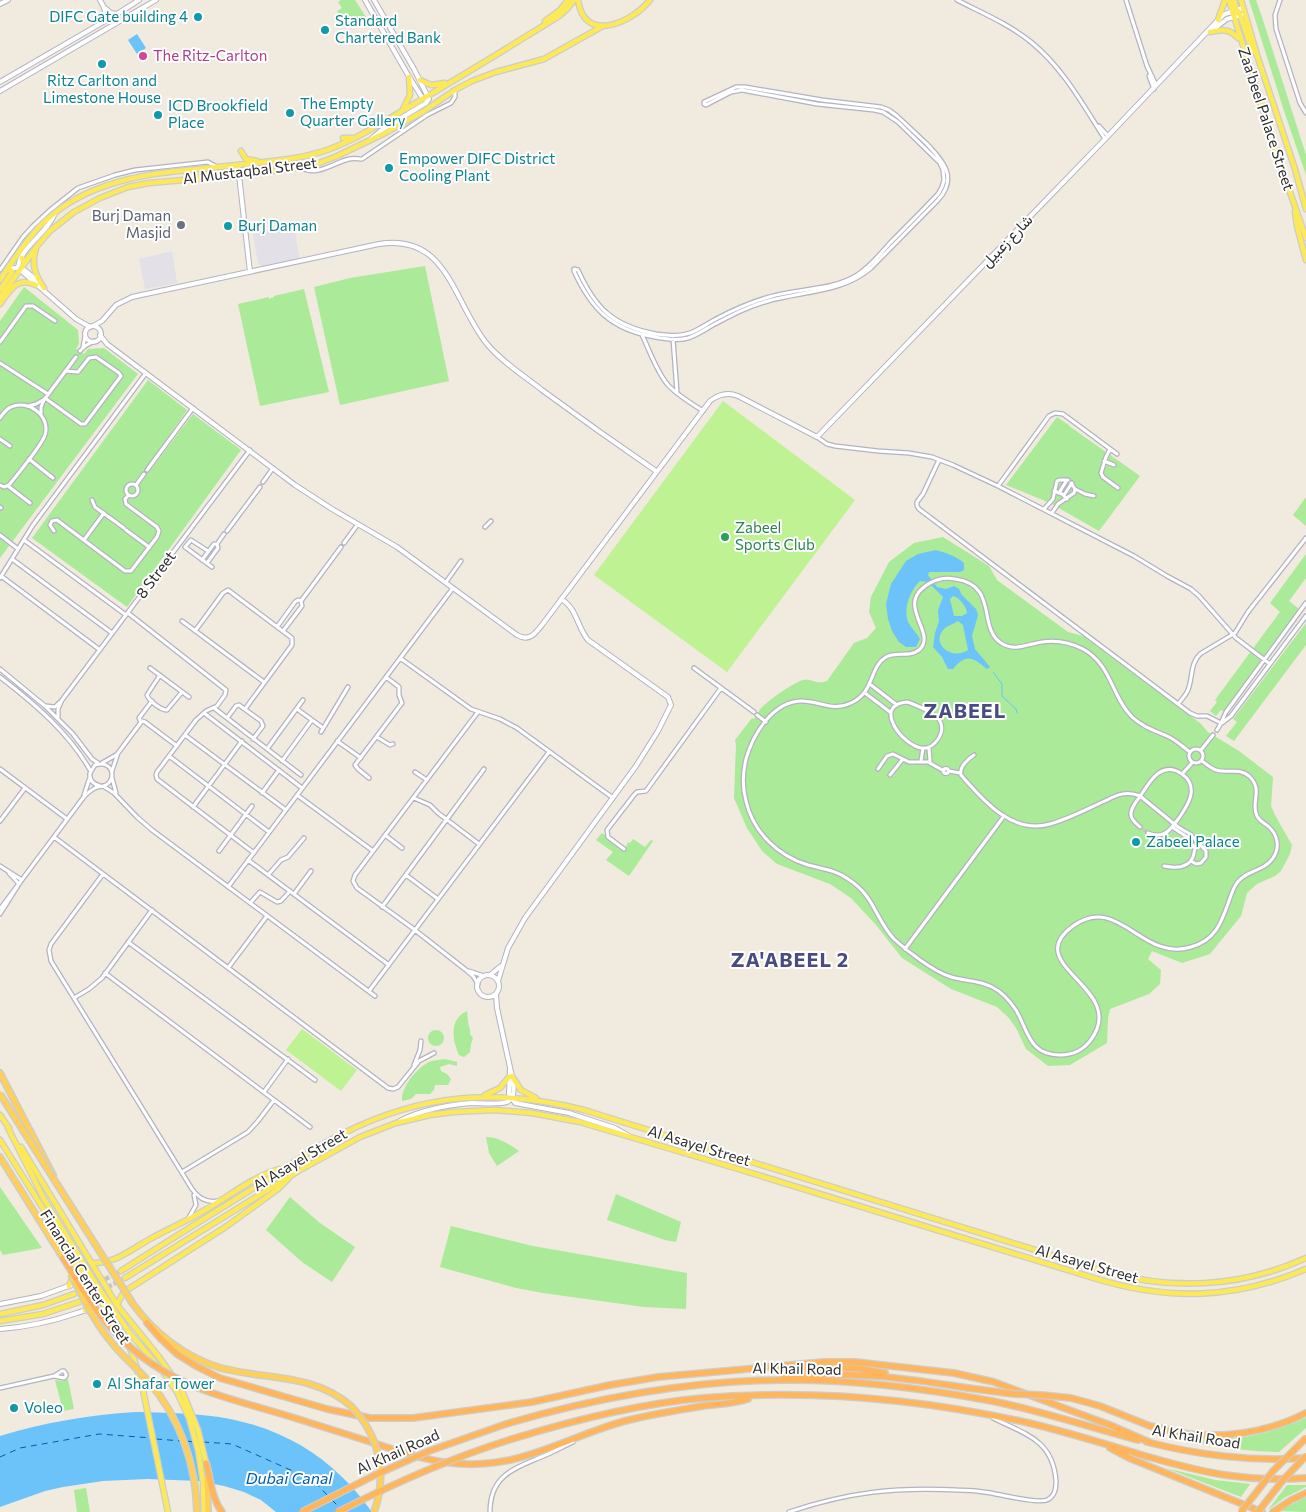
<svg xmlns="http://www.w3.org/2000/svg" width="1306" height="1512" font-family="Commissioner,Vazirmatn,sans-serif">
  <rect width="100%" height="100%" fill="#f0eadf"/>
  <path fill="#e3e0e8" d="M294 227 300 260 263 267 258 263 253 234Z
    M172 251 177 283 145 289 139 259Z"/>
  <path fill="#aaea98" d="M341 0H355L366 17 349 28 337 11 342 8 338 2Z
    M1249 0H1256L1262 17 1306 155V175L1284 111Z
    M425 266 449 381 340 405 314 287 350 278Z
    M24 287 78 330 79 344 76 349 84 354 88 349 104 348 138 374 0 558V321Z
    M304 289 329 392 260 406 238 304 269 297V299L274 297V296Z
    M148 380 187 410 145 470 149 472 193 414 241 450 127 607 32 538Z
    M1057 417 1069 425V426L1140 476 1099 531 1050 503 1006 485Z
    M1306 497V526L1293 515Z
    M943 537 989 566 997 580 1068 632 1083 636 1200 723 1208 732 1239 751 1273 777 1271 806 1276 817 1292 845 1290 854 1281 871 1275 876 1257 884 1247 893 1241 916 1210 954 1182 963 1152 951 1148 959 1161 970 1160 984 1149 994 1110 1009 1108 1019 1107 1043 1070 1065 1048 1066 1026 1049 1016 1028 1008 1017 997 1007 951 989 902 958 876 925 851 898 830 884 777 864 762 851 747 828 734 798 736 745 735 740 752 718 754 719C757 715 759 710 762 707 772 698 791 684 803 680 813 678 815 685 827 681L854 643 867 638 876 628 869 612 871 597 889 562 914 543Z
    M1306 554V578L1289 601 1299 609 1224 712 1221 710 1216 716 1210 711 1217 702 1215 700 1280 612 1270 603Z
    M1306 623V645L1234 741 1226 736 1237 722 1233 719Z
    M602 833 625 850 628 842 630 843 633 839 645 847 651 840 653 841 629 876 606 860 613 852 596 840Z
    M467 1011C468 1015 467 1017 468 1021 468 1026 471 1029 470 1034L473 1038 471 1044 470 1052 464 1057 459 1055C452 1040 449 1019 467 1011Z
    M428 1038a8 8 0 1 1 16 0a8 8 0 1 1-16 0Z
    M445 1059 457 1062V1066L449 1064 440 1067 441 1071 447 1074 451 1079 448 1085H435L434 1090 430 1094H416L411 1099 402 1101C401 1087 417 1068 429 1062 434 1060 440 1060 445 1059Z
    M486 1137C498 1137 509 1144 519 1151L497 1166 489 1153Z
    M0 1187 42 1248 3 1255 0 1250Z
    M616 1194 681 1222 676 1242 665 1240 607 1220Z
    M290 1197 320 1223 355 1247 332 1282 302 1262 266 1230Z
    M451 1226 533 1246 687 1273 686 1309 644 1307 543 1293 516 1288 440 1267Z
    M68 1379 74 1409 63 1411 55 1380 62 1381Z
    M1306 1418V1428L1279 1452C1244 1451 1211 1447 1177 1437 1225 1443 1262 1438 1306 1418Z
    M1166 1468 1215 1480 1250 1484 1241 1497Z
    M1287 1485H1306V1487L1284 1498 1268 1510Z
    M86 1488 90 1512H77L74 1490Z
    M1306 1497V1512L1279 1511Z"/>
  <path fill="#bef293" d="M723 401 855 500 727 672 594 575Z
    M302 1029 357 1070 341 1091 286 1050Z"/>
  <path fill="#6bc3f9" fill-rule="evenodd" d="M137 34 146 48 137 54 128 40Z
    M936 550C946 553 956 556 964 563V570L960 572H929L928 575 937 587 946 589 954 586 959 589 962 595 976 609 978 615 972 636 975 649 990 667 987 669C973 657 966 653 953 669H948L942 657 933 647 935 633 939 621 938 610 943 597 928 582 920 581C910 591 903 608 908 622 911 628 917 633 920 639L916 647H906L899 642 892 631 888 619 886 604 891 584 906 561 918 554ZM953 596C959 597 967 607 967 613L962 616H954L950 599ZM958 621 963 625 968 650C952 661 930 644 944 629 948 625 954 624 958 621Z
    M136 1412C171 1413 210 1413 243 1422 280 1431 315 1450 342 1477 353 1487 363 1500 372 1512H276L261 1500 244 1492 224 1486 199 1481 147 1479 103 1481 63 1487 45 1491 0 1507V1436C46 1422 89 1415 136 1412Z"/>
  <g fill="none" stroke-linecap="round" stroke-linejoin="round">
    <path stroke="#6bc3f9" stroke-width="1" d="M993 672 1002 684V696L1016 709 1017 713"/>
    <path stroke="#025eac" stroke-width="1" stroke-dasharray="6 5" stroke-linecap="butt" d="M156 1439 182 1441
      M186 1441 194 1442
      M203 1442 232 1444 313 1480 327 1495
      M0 1457 20 1448 99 1434 152 1438
      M332 1500 340 1508"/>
    <path stroke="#c9c4bb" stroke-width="3" stroke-dasharray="3 1.5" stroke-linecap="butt" d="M1140 827 1148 833"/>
    <path stroke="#c9c4bb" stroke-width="4.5" stroke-dasharray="4.5 2" stroke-linecap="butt" d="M82 1291 121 1271
      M79 1302 125 1278"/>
    <defs>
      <path id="minor" d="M957 0C982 13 1009 24 1031 42 1064 69 1083 105 1105 139
        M1126 0 1147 66 1156 85
        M1280 0 1275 15 1276 29 1300 103 1306 113
        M1149 76 1154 89
        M736 87H745L822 100 881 107 889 110 897 116C907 125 916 134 926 143 942 160 959 177 938 200L871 268C842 293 803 291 768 301 749 306 732 315 715 324 707 328 698 335 688 338 677 341 666 339 655 337 612 330 591 309 574 271V269L578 270C595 308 613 326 656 334 667 335 678 337 690 333 699 330 708 323 716 319 733 310 751 302 769 297 797 288 832 291 857 275 870 267 880 254 890 243 906 227 922 211 938 194L942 187 944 180 943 170 940 163 898 122 883 112 874 110 817 104 742 90 731 92 706 105 704 104V102Z
        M1099 126 1108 136
        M302 168C317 177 335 162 349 159 354 158 358 159 362 159L427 115 451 103 455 97V90
        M0 270 23 237 33 226 49 211 78 188 115 175 135 170 208 162 217 167
        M642 335C650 351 656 371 668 385 677 395 691 403 703 411
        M673 339 677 392
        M0 342 26 306H33L55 321
        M83 347 85 336
        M80 351 85 346 94 341
        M0 363 48 394
        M45 398 81 424H85L121 376 119 373 96 357 89 358 78 372 65 371
        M28 406 36 404 43 400
        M41 414V407L44 400 76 357
        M0 418C3 414 6 409 11 407 28 399 51 416 45 435 42 445 17 475 9 485L4 487 0 485
        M817 437 827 444 835 446 878 451 909 453 932 457 953 465 998 486 1134 556 1167 576 1191 589 1199 596 1236 638 1270 664
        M0 439 10 446
        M1110 449 1106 457 1101 473 1103 477 1118 488
        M29 459 53 478
        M939 460 923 494 917 502V506L919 509 1190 713 1197 716H1207L1221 723
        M1104 461 1114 465
        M147 470 193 408
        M263 482 273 468
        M126 490a6 6 0 1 1 12 0a6 6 0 1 1-12 0Z
        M136 485 144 474
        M8 486 30 503
        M998 486 1049 416 1055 413 1063 414 1117 454
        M1075 489 1085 494 1094 496
        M1054 491 1062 494 1067 499
        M1059 493 1067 480
        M1064 495 1072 483
        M92 500 95 507 124 528
        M0 507 1 508
        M1044 509 1053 499 1057 481 1060 480H1068
        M1052 513 1058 504 1074 493 1075 489 1071 483
        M485 527 491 521
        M126 530 149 547
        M54 531 50 525 52 521 57 520 125 571H131L157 537 159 531 157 527 126 504 125 499 129 495
        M227 531 260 487
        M0 535 18 549
        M24 540 126 615
        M84 540 104 513
        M344 543 358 524
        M217 544 224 534
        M208 551 191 540 185 547 212 567
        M12 559 112 633
        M202 560 214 544H217L218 548 207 563
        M1 576 100 650
        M0 578 33 525 146 373
        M446 582 461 561
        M301 601 341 547
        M128 613 226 690 225 695 217 706 206 711 196 720 157 772 156 775 157 779 254 853
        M182 621 264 682
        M277 627 295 602 298 600 301 601 302 606 283 631
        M195 631 223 593 228 590 292 638V645L245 709
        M400 658 471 709 500 719 517 728 613 798
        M150 668 189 697
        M694 668 754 712
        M0 669 45 706 73 734 92 759 98 763
        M160 675 147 695C149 701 161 710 167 710L182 692
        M0 677C34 703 69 733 90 770
        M871 685 897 705
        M865 693 890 712
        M907 702C914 704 937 714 940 721 946 733 934 750 921 748 902 745 872 705 907 702Z
        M1178 704C1182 699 1186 695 1188 690 1193 677 1190 664 1200 654L1235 633 1248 612 1306 538
        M46 706 55 707 60 702
        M214 708 301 775
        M297 709 323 728
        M478 712 355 875 353 881 357 888 411 927 466 970 473 976 478 984
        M204 713 302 788
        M757 715 766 722
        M58 718V709L62 700 250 450
        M227 718 236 706 239 705 261 721 263 726 253 739
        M141 722 139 718 152 701
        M1222 723 1231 716 1306 616
        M1217 730 1221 723 1226 712 1306 603
        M321 732 348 687
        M185 735 286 810
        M377 737 390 745 393 744
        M337 741 361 758
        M929 747 930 762
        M1189 756a7 7 0 1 1 14 0a7 7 0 1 1-14 0Z
        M267 749 303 700
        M1201 750 1213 735
        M1190 752C1183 747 1177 741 1169 737 1156 731 1144 728 1132 717 1111 696 1112 665 1083 649 1071 643 1056 640 1042 642 1027 644 1015 652 1001 643 977 627 999 585 955 579 946 577 937 579 930 583 892 604 939 633 919 650 909 658 896 651 886 657 869 667 875 692 851 703 833 712 819 701 802 701 773 701 753 734 746 759 743 772 742 787 746 801 753 832 778 856 808 865 823 869 836 870 848 879 875 896 875 919 894 939 907 951 934 972 951 977 964 981 979 980 992 987 1002 992 1010 1001 1016 1010 1028 1030 1029 1056 1061 1055 1072 1055 1083 1050 1090 1041 1131 988 1018 966 1073 926 1119 893 1141 962 1191 947 1222 938 1223 913 1234 888 1243 869 1263 873 1273 858 1280 848 1278 835 1269 827 1265 823 1260 822 1257 816 1250 803 1264 790 1249 776 1238 767 1228 774 1216 770 1212 769 1206 764 1202 761
        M974 755C968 759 959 767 961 775 983 800 1012 835 1050 824 1069 819 1089 808 1107 800 1118 794 1128 791 1140 796L1178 827 1190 834 1206 851V857L1201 863 1196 864 1191 861
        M169 756 269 832
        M282 761 312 720
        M921 761 923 748
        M102 763 116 755
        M943.5 771a2.5 2.5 0 1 1 5 0a2.5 2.5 0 1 1-5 0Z
        M0 769 67 819
        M878 769 887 756 893 754 909 762H928L944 771
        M112 771 118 753 142 721 145 722 177 746
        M949 771 960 773
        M415 772 427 780
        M1182 774 1192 763
        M890 775 903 759
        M112 778 116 793
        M369 778 358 769 355 765 402 703 399 695V687L386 677
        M103 786 114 793 137 817 152 830 375 996
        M262 793 279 770
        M84 795 90 777
        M297 795 373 851
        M414 798 430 805 438 813 479 844
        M193 807 242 741
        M0 821 25 788
        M1140 827C1137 824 1131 820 1131 815 1130 808 1137 801 1141 795 1150 781 1162 760 1182 774 1200 787 1188 805 1179 818 1174 824 1170 832 1163 834 1158 836 1153 835 1148 833
        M1172 827 1187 837 1194 847
        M385 835 402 848
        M54 837 388 1088 393 1089 398 1087 419 1061 434 1053
        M624 849 608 837 607 830 634 795 637 792 646 791 721 688
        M219 851 252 806
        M248 860 389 965
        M0 866 22 880
        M1164 866C1174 868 1188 869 1193 857 1195 851 1194 847 1198 842
        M9 873 19 884
        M103 874 51 944 49 950 51 961 192 1189C199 1199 207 1203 218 1201
        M268 875 281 860 288 857 304 838
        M406 875 438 899
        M228 887 453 588
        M294 894 311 871
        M250 903 260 892 277 902 281 901 290 891
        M382 907 484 769
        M0 909 83 798C86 794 90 791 95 788 99 786 103 787 106 785 114 780 114 769 106 765 102 763 99 764 95 765L90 773C89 780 93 784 100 786
        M0 914 19 884
        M128 942 315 1080
        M905 949 1004 816
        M228 968 267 916
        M469 971 484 976
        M105 973 310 1127
        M369 991 549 752
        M74 998 89 989 102 978 152 910
        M414 1065 420 1050 421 1041
        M264 1092 288 1059
        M182 1172 248 1132 258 1121 274 1100
        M188 1219 196 1205 194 1195
        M0 1388 54 1376 64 1378 66 1376V1374L64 1371H62L54 1376
        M490 1512C490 1476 513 1469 541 1457 552 1453 562 1447 573 1442
        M789 1512C848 1492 895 1487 957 1490 968 1490 980 1491 991 1493 1002 1495 1038 1504 1047 1500 1055 1496 1056 1489 1056 1481 1053 1439 1024 1434 993 1418"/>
      <path id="tertiary" d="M100 0C104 7 107 13 105 21
        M365 0 408 75 423 99
        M0 4 8 0
        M105 8 111 13 117 14
        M1211 31 1227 19 1242 15
        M0 82 117 14 139 0
        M0 91 156 0
        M371 139 383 129 426 103 429 99 414 69 374 0
        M239 175 250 272
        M55 213C48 233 20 247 18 268L76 319 90 327
        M8 270C22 262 31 276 41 285
        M93 326 102 321 116 305 132 297 379 244C448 233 453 302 487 344 502 362 523 375 542 390 580 418 618 445 656 471
        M85 334a8 8 0 1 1 16 0a8 8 0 1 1-16 0Z
        M100 335 107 344 295 485 332 509 397 547 517 635C529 642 535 634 542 625L710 401C719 394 728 392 738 396L817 437 1108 136 1220 18 1225 14 1243 8
        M490 975 501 966
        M477 986a11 11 0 1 1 22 0a11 11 0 1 1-22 0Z
        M498 981 508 948 525 918 636 766 658 731 671 705 668 697 588 640C577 627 577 608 561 599
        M510 1069 509 1094 515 1103 569 1113 615 1128 629 1136
        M400 1121C422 1109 447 1105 472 1103 480 1103 500 1105 507 1102 515 1097 514 1090 513 1081L497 1008 496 994
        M0 1304 41 1296 71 1285
        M0 1329C27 1327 51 1322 77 1313 83 1311 93 1308 97 1303 101 1298 99 1292 98 1287L87 1280 78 1283"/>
      <path id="primary" d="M578 0C584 44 632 23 650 0
        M1229 0 1277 155 1306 238
        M1234 0 1236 9 1239 12
        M1241 0 1257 55 1295 169 1306 209
        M1232 12H1236L1240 15 1252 50 1256 54
        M1218 20 1225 0
        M545 21 560 10 568 0
        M1210 32C1222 29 1230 29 1238 38
        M420 80 431 85 445 83
        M403 109 410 95 409 77
        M343 138H352
        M241 151 246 159 257 161
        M198 178C210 169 229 177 239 165
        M1295 212 1297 226 1306 260
        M36 249C31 264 35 275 44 288
        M22 258 23 261 27 260
        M0 280C13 261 25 241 41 225 96 170 174 173 246 164 274 161 301 159 327 150 358 139 386 120 414 104 463 75 511 46 559 16L567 9 574 0
        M0 290 12 272 11 270 9 269
        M0 298 37 246 50 231 74 212 100 198 128 187 149 183 242 175 302 167 319 163 335 157 385 133 424 111 455 90 472 81 496 72 544 59 603 26
        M0 304C10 290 17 276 36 285
        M512 1076 521 1090 536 1098
        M485 1095 500 1088 509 1077
        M0 1115 9 1128
        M8 1128 44 1199 98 1287 129 1332 163 1372 177 1392 189 1418 198 1450 203 1482 204 1512
        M0 1140 126 1341
        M21 1147 117 1305 159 1357 181 1388 198 1430 206 1463
        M91 1263C115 1264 130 1250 150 1239 168 1229 187 1221 205 1210 230 1196 252 1177 279 1169
        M121 1271C168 1241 215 1212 262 1183 288 1166 314 1148 342 1134 422 1093 499 1088 584 1110L1100 1270C1169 1291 1240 1288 1306 1258
        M125 1278 300 1170 360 1137 396 1123 430 1115 453 1112 494 1110 532 1113 580 1122 735 1168 1097 1279C1170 1301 1236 1299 1306 1269
        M69 1286 74 1273V1262
        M117 1305 122 1295 127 1290 227 1226 278 1189 288 1179
        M85 1310 99 1314 114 1325
        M0 1314 43 1305 74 1294
        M0 1321 43 1314 79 1302
        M130 1348 135 1362 143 1390 168 1512"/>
      <path id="trunk" d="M0 1073 53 1175
        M0 1157 63 1258
        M133 1304C154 1333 186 1358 221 1368 266 1380 313 1373 351 1406
        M207 1478 208 1512"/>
      <path id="motorway" d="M147 1323 160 1338 177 1354 196 1366 220 1378 327 1409 370 1418H413L532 1402 610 1385 658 1377 824 1362H855L954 1373 994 1382 1110 1425 1151 1443
        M797 1369 855 1368 885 1373
        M784 1377C848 1370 905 1378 968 1388
        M298 1419C323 1427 348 1435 374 1443 420 1459 461 1471 510 1460 551 1451 588 1430 629 1420 653 1414 678 1410 703 1406 718 1404 733 1404 748 1399
        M506 1424C595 1398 688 1381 781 1380 852 1379 923 1388 992 1401 1041 1411 1089 1427 1138 1440
        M1187 1434C1228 1438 1269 1432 1306 1413
        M512 1439C574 1420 637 1404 702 1398 812 1389 922 1399 1029 1423 1067 1432 1105 1444 1142 1455 1170 1463 1197 1471 1225 1475 1252 1479 1279 1480 1306 1478
        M1147 1442C1197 1455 1255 1462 1306 1458
        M1110 1448 1129 1458 1262 1512
        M206 1463C211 1480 211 1497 222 1512
        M1273 1512 1291 1500 1306 1493"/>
    </defs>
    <use href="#minor" stroke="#b3b3c2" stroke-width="5.5"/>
    <use href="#tertiary" stroke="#b3b3c2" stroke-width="6"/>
    <use href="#primary" stroke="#cdcdcd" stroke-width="7"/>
    <use href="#trunk" stroke="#cdcdcd" stroke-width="8"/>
    <use href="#motorway" stroke="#cdcdcd" stroke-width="8"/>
    <use href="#minor" stroke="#fff" stroke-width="3"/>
    <use href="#tertiary" stroke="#fff" stroke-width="4"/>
    <use href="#primary" stroke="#fce957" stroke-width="4.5"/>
    <use href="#trunk" stroke="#fecf59" stroke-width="5"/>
    <use href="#motorway" stroke="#ffb55b" stroke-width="5.5"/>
    <defs>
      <path id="trunk-bridge" d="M0 1094 133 1304
        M71 1274C83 1298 95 1323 112 1343 123 1357 137 1368 149 1382 180 1418 196 1464 197 1512
        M351 1406C379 1435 388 1474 374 1512"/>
      <path id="motorway-bridge" d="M63 1258C78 1281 92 1307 110 1327 164 1388 225 1396 298 1419
        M968 1388 1014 1394 1041 1395 1071 1398 1100 1406 1150 1426 1187 1434
        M302 1512 375 1475 429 1451 506 1424
        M338 1512C394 1483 451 1458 512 1439
        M1241 1512 1273 1471 1306 1438
        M1258 1512 1283 1480 1306 1456"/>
    </defs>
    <use href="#trunk-bridge" stroke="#cdcdcd" stroke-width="8" stroke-linecap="butt"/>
    <use href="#motorway-bridge" stroke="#cdcdcd" stroke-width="8" stroke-linecap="butt"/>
    <use href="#trunk-bridge" stroke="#fecf59" stroke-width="5"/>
    <use href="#motorway-bridge" stroke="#ffb55b" stroke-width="5.5"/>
  </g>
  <g fill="#0f9aa8" stroke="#fff" stroke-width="2">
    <circle cx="198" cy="17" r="5"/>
    <circle cx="325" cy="30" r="5"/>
    <circle cx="102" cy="64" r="5"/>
    <circle cx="290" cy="113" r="5"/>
    <circle cx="158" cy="115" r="5"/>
    <circle cx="389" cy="168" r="5"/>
    <circle cx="228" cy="226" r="5"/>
    <circle cx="1136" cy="842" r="5"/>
    <circle cx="97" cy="1384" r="5"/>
    <circle cx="14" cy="1408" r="5"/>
  </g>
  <circle fill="#d1479c" stroke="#fff" stroke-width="2" cx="143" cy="56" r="5"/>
  <circle fill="#6b7280" stroke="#fff" stroke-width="2" cx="181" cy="225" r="5"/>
  <circle fill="#2e9e5b" stroke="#fff" stroke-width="2" cx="725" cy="537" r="5"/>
  <g text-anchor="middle" stroke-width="4" stroke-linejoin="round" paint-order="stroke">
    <g font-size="15" fill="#0d838f" stroke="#fff" text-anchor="start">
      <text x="188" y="22" text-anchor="end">DIFC Gate building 4</text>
      <text x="335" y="26">Standard<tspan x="335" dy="17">Chartered Bank</tspan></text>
      <text x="102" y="86" text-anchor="middle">Ritz Carlton and<tspan x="102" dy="17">Limestone House</tspan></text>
      <text x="300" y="109">The Empty<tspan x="300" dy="17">Quarter Gallery</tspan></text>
      <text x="168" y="111">ICD Brookfield<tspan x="168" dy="17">Place</tspan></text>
      <text x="399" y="164">Empower DIFC District<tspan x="399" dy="17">Cooling Plant</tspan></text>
      <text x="238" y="231">Burj Daman</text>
      <text x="1146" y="847">Zabeel Palace</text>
      <text x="107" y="1389">Al Shafar Tower</text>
      <text x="24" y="1413">Voleo</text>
    </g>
    <g font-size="15" fill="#b23c85" stroke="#fff" text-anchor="start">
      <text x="153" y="61">The Ritz-Carlton</text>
    </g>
    <g font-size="15" fill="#2d2d2d" stroke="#fff">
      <text transform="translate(1266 119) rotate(72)" y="5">Zaa'beel Palace Street</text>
      <text transform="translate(250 171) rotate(-7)" y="5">Al Mustaqbal Street</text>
      <text transform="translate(1007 241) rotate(-46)" y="5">شارع زعبيل</text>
      <text transform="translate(156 575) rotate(-53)" y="5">8 Street</text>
      <text transform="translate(699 1146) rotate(17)" y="5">Al Asayel Street</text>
      <text transform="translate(300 1160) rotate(-31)" y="5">Al Asayel Street</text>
      <text transform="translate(1087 1264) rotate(16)" y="5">Al Asayel Street</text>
      <text transform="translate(85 1277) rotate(58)" y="5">Financial Center Street</text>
      <text transform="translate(797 1369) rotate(1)" y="5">Al Khail Road</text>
      <text transform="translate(1196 1437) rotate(9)" y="5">Al Khail Road</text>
      <text transform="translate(398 1452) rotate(-24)" y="5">Al Khail Road</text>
    </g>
    <g font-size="15" fill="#5b616d" stroke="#fff" text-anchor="end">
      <text x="171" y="221">Burj Daman<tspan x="171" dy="17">Masjid</tspan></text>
    </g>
    <g font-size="15" fill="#27864d" stroke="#fff" text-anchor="start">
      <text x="735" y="533">Zabeel<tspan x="735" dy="17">Sports Club</tspan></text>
    </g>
    <g font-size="16" font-style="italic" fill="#025eac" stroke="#fff">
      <text x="289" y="1484">Dubai Canal</text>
    </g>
    <g font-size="20" font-weight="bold" letter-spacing="1" fill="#494c83" stroke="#fff">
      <text x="965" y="718">ZABEEL</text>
      <text x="790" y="967">ZA'ABEEL 2</text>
    </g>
  </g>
</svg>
